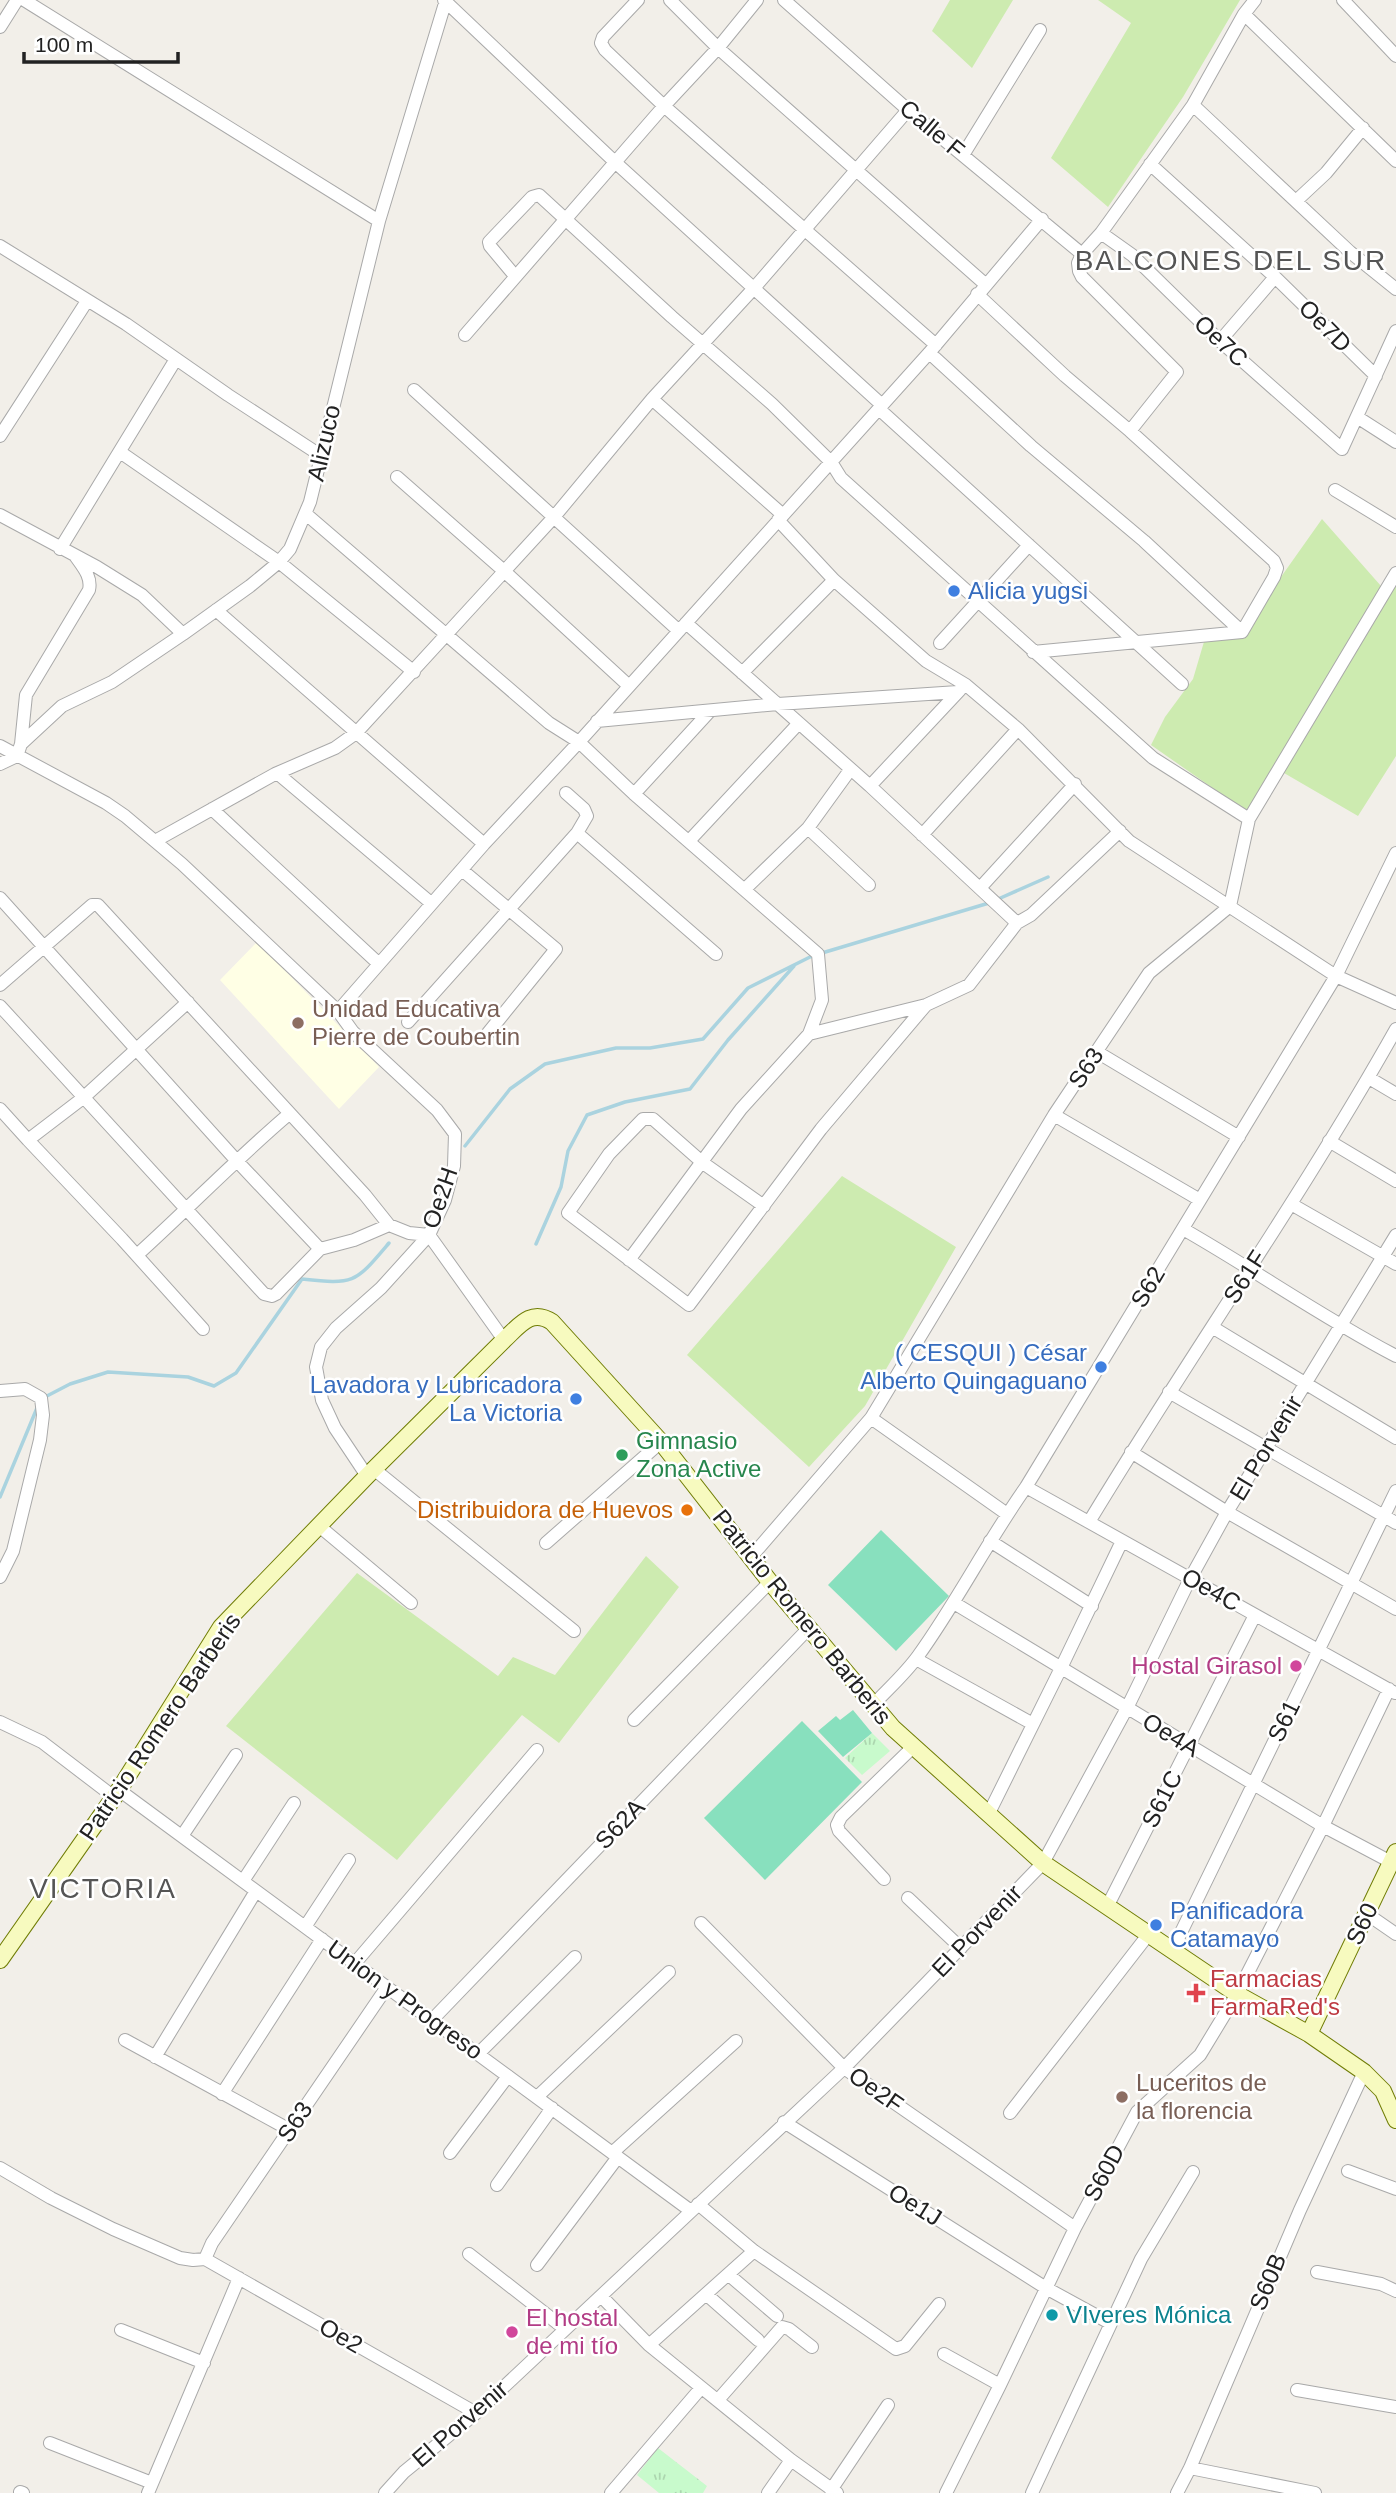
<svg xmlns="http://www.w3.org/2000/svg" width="1396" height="2493" font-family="Helvetica,sans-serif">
  <defs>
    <pattern id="park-tufts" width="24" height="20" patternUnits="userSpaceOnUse" patternTransform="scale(1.75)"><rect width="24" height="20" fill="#c8facc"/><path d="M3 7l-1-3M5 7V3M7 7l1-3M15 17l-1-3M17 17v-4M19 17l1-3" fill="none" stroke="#acd6af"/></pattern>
  </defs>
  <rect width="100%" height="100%" fill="#f2efe9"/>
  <path fill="#ffffe5" d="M257 942 379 1067 339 1109 220 980Z"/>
  <path fill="#cdebb0" d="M950 0H1013L972 68 932 31Z
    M1098 0H1240L1183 97 1108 207 1051 158 1131 23Z
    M1322 519 1381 586 1247 812 1151 745 1165 717 1193 679 1206 635 1242 632Z
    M1396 585V756L1358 816 1284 773Z
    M842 1176 956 1247 865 1406 809 1467 687 1355Z
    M646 1556 679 1587 559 1743 522 1715 397 1860 226 1726 357 1573 498 1676 513 1657 555 1675Z"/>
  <path fill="url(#park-tufts)" d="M872 1733 890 1751 862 1775 845 1758Z
    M658 2448 707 2486 703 2493H659L637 2475Z"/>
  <path fill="#88e0be" d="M881 1530 949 1596 896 1651 828 1585Z
    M853 1710 872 1733 843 1757 818 1731 836 1716 840 1720Z
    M802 1721 862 1782 765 1880 704 1818Z"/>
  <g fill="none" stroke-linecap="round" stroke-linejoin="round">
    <path stroke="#aad3df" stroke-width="3.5" d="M996 900 1048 877
      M822 953 989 903
      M465 1146 510 1089 545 1064 616 1048H650L703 1039 748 988 814 955
      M536 1244 561 1187 568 1151 587 1115 625 1102 690 1089 728 1040 794 966
      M45 1397 70 1384 108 1372 188 1377 214 1386 236 1373 302 1279C355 1285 355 1283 389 1243
      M0 1497 37 1408"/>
    <defs>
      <path id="street" d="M24 0 379 221
        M444 0 616 163 882 405
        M638 0 603 37 601 43 605 50 664 106 936 345
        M670 0 718 48 985 284
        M784 0 908 110 1082 254
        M1343 0 1396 56
        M1244 14 1396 161
        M0 27 17 0
        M1193 105 1350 252 1396 289
        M963 155 1040 30
        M1150 164 1275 277 1376 376
        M1296 201 1326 173 1363 128
        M1101 233 1132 255 1220 341 1342 449 1396 331
        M0 246 126 324 228 395 320 455
        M515 276 490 246 489 242 532 197 539 195 672 317 772 404 831 462 841 478 1153 758 1249 819
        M977 294 1065 376 1130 431 1274 561 1277 568 1274 577 1242 632
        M465 335 664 106 718 48 757 0
        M1220 341 1275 277
        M935 358 1031 446 1144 541 1242 632
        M414 390 679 631
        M652 399 783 515
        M879 409 1182 684
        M1357 417 1396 442
        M1130 431 1177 372 1082 277 1079 271 1078 263 1082 254 1101 233 1193 105 1244 14 1255 0
        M0 436 87 301
        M120 452 279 562 414 672
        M397 477 504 571 629 686
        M1335 490 1396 527
        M306 514 549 723 579 742 634 794 818 954 822 1000 809 1034
        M0 515 97 567 142 595 183 634
        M778 520 834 580 926 661 966 685 1018 729 1129 841 1336 976 1396 1003
        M60 549 176 359
        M216 610 484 844
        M686 623 870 786 1017 923
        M940 643 1029 545
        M1033 652 1242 632
        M742 673 834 580
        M597 721 778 704 958 692
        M21 744 26 695 89 590C92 577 83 567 76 557
        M0 746 106 803 125 816 182 864 338 1011 353 1032 437 1110 455 1134 454 1166 445 1200 429 1235 381 1288 336 1328 321 1347 316 1367 322 1400 335 1428 367 1476
        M0 764 17 756 21 744 62 706 112 682 183 634 250 586 279 562 290 549 310 502 379 221 446 0
        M277 773 431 903
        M870 786 960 690
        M634 794 710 711
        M212 809 378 963
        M808 828 869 885
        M577 833 716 954
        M922 835 1018 729
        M155 841 275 774 335 748 356 733 554 517 652 399 755 287 908 110
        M689 841 799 723
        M462 870 556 949 488 1033
        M980 888 1075 784
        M745 889 808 828 850 770
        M0 898 236 1160 320 1249 354 1240 389 1225 409 1233 429 1235 504 1340
        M0 985 92 905H98L365 1195 389 1225
        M0 1006 264 1294 272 1296 276 1294 320 1249
        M338 1011 484 844 579 742 929 353 1042 219
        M408 1022 577 833 587 816 584 809 566 793
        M1097 1052 1239 1137
        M1369 1078 1396 1094
        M0 1109 28 1140 83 1098 188 1002
        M1054 1115 1200 1200
        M28 1140 122 1239 203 1329
        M1329 1141 1396 1181
        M1291 1204 1396 1264
        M764 1206 703 1163 653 1119H643L609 1154 568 1213 689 1305 821 1129 926 1005
        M1183 1229C1255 1270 1323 1318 1396 1356
        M137 1255C188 1209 236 1159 289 1114
        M629 1260 741 1109 809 1034 926 1005 969 985 1017 923 1031 915 1120 831
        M1212 1327 1396 1438
        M0 1391 25 1389 41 1398 43 1415 40 1440 13 1551 0 1577
        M1169 1392 1396 1523
        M871 1418 1007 1514
        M1131 1452 1227 1512 1396 1609
        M375 1470 574 1631
        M1026 1487 1395 1693
        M1089 1522C1189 1356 1301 1198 1396 1029
        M319 1526 411 1603
        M990 1541 1092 1606
        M546 1543 661 1442
        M751 1557 871 1418 1054 1115 1149 973 1230 906 1249 819 1396 573
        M954 1603 1323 1826 1391 1862
        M916 1659 1033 1724
        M874 1704C888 1689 905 1674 918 1656 957 1602 987 1542 1026 1487L1336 976 1396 853
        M634 1720 770 1582
        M0 1722 42 1742 114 1797
        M119 1790 691 2211
        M988 1815 1061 1668 1122 1541
        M182 1836 236 1755
        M884 1879 839 1831 837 1825 841 1817 913 1747
        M243 1881 294 1803
        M908 1898 961 1948
        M1107 1907 1255 1615
        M1367 1914 1396 1934
        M701 1923 844 2068 1075 2228
        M305 1927 349 1860
        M1172 1951 1396 1491
        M355 1963 537 1750
        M432 2020 808 1629
        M125 2040 290 2130
        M478 2054 575 1957
        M155 2057 256 1891
        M222 2094 322 1939
        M537 2097 669 1972
        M1010 2113 1148 1935
        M784 2122 1046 2288 1110 2323
        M450 2153 508 2076
        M612 2153 736 2041
        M0 2168 51 2198 113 2229 180 2258 193 2260 205 2259
        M1348 2171 1396 2189
        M497 2185 552 2108
        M698 2204 754 2251 896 2349 905 2346 939 2304
        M469 2254 565 2329
        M205 2259 212 2243 387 1987
        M205 2259 476 2413
        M537 2265 618 2157
        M1317 2272 1381 2284 1396 2291
        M729 2275 777 2316
        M707 2295 758 2340
        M601 2296 649 2345 791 2460 837 2493
        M121 2330 204 2363
        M649 2345 754 2251
        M944 2354 1000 2385
        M1297 2390 1396 2407
        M718 2400 782 2327 789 2329 812 2347
        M50 2443 152 2483
        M1190 2468 1315 2493
        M831 2490 888 2405
        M20 2492 23 2493
        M148 2493 239 2278
        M385 2493 404 2472 476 2413 844 2068 1043 1863 1127 1708 1190 1579 1227 1512 1396 1235
        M611 2493 701 2388
        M768 2493 791 2460
        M946 2493 1000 2385 1075 2228 1137 2112 1200 2055 1237 1994 1323 1826 1389 1689
        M1032 2493 1141 2259 1193 2172
        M1177 2493 1190 2468 1300 2210 1364 2072"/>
      <path id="secondary" d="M0 1960 119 1790 221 1627 367 1476 504 1340C519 1326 531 1308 552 1322L661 1442 770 1582 893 1728 1043 1863 1237 1994 1309 2034 1364 2072 1383 2091 1396 2120
        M1309 2034 1396 1852"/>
    </defs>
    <use href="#street" stroke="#a9a9a9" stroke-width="14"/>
    <use href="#secondary" stroke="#707d05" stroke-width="18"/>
    <use href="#street" stroke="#fff" stroke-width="12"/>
    <use href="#secondary" stroke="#f7fabf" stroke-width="16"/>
  </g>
  <g fill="#3f7fe0" stroke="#fff" stroke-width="2.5">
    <circle cx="954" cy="591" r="7"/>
    <circle cx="1101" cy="1367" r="7"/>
    <circle cx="576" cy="1399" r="7"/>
    <circle cx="1156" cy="1925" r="7"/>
  </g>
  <g fill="#8d6e63" stroke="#fff" stroke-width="2.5">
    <circle cx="298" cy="1023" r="7"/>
    <circle cx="1122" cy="2097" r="7"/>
  </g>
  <circle fill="#2e9e5b" stroke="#fff" stroke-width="2.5" cx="622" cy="1455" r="7"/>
  <circle fill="#e8710a" stroke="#fff" stroke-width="2.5" cx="687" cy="1510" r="7"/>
  <g fill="#d1479c" stroke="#fff" stroke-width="2.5">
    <circle cx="1296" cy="1666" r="7"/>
    <circle cx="512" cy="2332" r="7"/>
  </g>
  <path fill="#e0444e" stroke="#fff" stroke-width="2.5" d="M1192.5 1982.5h7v7h7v7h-7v7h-7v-7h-7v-7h7z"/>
  <circle fill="#0f9aa8" stroke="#fff" stroke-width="2.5" cx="1052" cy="2315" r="7"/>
  <g text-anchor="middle" stroke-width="5" stroke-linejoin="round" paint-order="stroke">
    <g font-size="24" fill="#222" stroke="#fff">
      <text transform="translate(932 129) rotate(40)" y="8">Calle F</text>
      <text transform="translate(1325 326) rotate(45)" y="8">Oe7D</text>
      <text transform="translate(1221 341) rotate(43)" y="8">Oe7C</text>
      <text transform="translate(324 443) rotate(-77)" y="8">Alizuco</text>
      <text transform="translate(1086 1068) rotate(-56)" y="8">S63</text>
      <text transform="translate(440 1198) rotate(-71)" y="8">Oe2H</text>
      <text transform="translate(1245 1277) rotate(-57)" y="8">S61F</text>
      <text transform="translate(1148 1287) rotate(-59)" y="8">S62</text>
      <text transform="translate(1266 1448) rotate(-59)" y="8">El Porvenir</text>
      <text transform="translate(1211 1590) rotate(29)" y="8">Oe4C</text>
      <text transform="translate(802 1617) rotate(51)" y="8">Patricio Romero Barberis</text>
      <text transform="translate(1284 1721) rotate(-64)" y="8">S61</text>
      <text transform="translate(160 1727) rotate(-56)" y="8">Patricio Romero Barberis</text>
      <text transform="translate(1171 1735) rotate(31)" y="8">Oe4A</text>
      <text transform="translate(1162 1799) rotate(-63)" y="8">S61C</text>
      <text transform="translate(620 1824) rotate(-46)" y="8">S62A</text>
      <text transform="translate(1362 1924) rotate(-65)" y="8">S60</text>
      <text transform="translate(977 1931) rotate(-46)" y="8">El Porvenir</text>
      <text transform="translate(405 2000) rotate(36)" y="8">Union y Progreso</text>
      <text transform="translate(876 2090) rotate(35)" y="8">Oe2F</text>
      <text transform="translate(295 2122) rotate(-56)" y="8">S63</text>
      <text transform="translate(1104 2173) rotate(-62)" y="8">S60D</text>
      <text transform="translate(915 2205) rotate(32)" y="8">Oe1J</text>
      <text transform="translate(1268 2282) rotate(-67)" y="8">S60B</text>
      <text transform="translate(341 2336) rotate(30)" y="8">Oe2</text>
      <text transform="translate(460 2424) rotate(-41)" y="8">El Porvenir</text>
    </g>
    <g font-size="24" fill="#366cbe" stroke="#fff" text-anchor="start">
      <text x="968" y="599">Alicia yugsi</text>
      <text x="1087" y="1361" text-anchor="end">( CESQUI ) César<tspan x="1087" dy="28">Alberto Quingaguano</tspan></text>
      <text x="562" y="1393" text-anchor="end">Lavadora y Lubricadora<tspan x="562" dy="28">La Victoria</tspan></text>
      <text x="1170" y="1919">Panificadora<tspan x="1170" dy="28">Catamayo</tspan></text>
    </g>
    <g font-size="24" fill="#785e54" stroke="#fff" text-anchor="start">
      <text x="312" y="1017">Unidad Educativa<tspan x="312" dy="28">Pierre de Coubertin</tspan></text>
      <text x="1136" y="2091">Luceritos de<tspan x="1136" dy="28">la florencia</tspan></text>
    </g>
    <g font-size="24" fill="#27864d" stroke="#fff" text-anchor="start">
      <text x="636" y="1449">Gimnasio<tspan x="636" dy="28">Zona Active</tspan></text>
    </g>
    <g font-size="24" fill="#c56008" stroke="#fff" text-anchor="end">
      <text x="673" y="1518">Distribuidora de Huevos</text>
    </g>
    <g font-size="24" fill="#b23c85" stroke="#fff" text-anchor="end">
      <text x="1282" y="1674">Hostal Girasol</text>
      <text x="526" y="2326" text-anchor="start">El hostal<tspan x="526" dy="28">de mi tío</tspan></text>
    </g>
    <g font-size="24" fill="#be3a42" stroke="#fff" text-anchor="start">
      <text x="1210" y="1987">Farmacias<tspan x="1210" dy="28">FarmaRed's</tspan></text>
    </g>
    <g font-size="24" fill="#0d838f" stroke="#fff" text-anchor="start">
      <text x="1066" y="2323">VIveres Mónica</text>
    </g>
    <g font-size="28" letter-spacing="2" fill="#555" stroke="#fff">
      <text x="1231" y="270">BALCONES DEL SUR</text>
      <text x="103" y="1898">VICTORIA</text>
    </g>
  </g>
  <path d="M24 52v10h154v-10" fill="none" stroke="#222222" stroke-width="3.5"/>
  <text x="35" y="52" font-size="21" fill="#222222" stroke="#ffffff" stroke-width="5" paint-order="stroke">100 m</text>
</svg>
